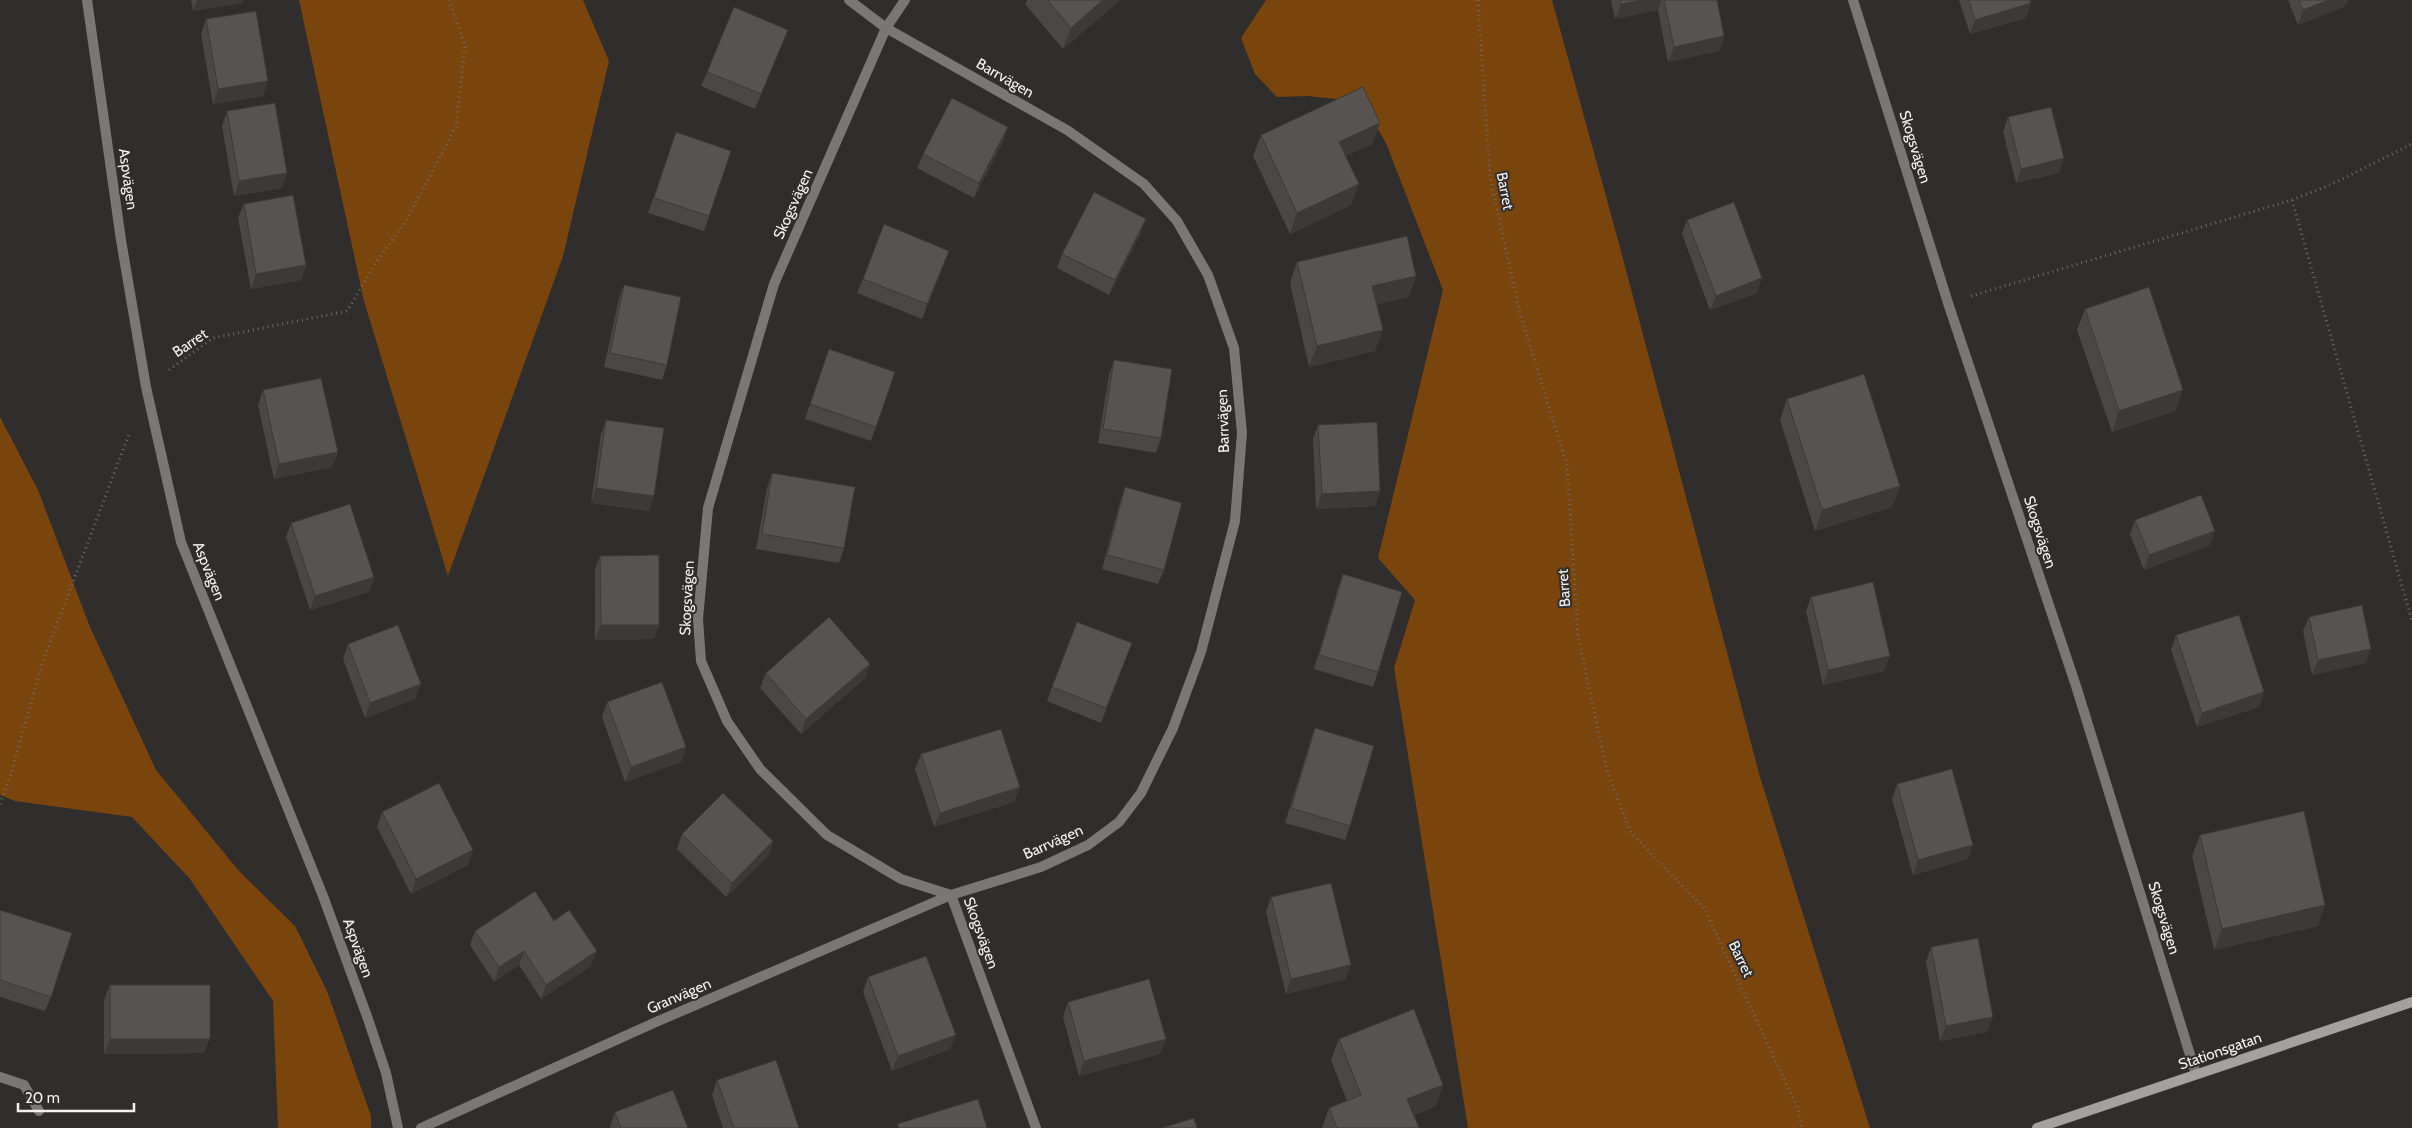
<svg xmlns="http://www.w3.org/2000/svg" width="2412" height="1128" font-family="Cabin,sans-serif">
  <rect width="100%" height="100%" fill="#302e2c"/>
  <path fill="#7a440d" d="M299 0H583L609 61 563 256 448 576 364 301Z
    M1266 0H1552L1618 240 1760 777 1870 1128H1468L1394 668 1415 600 1378 558 1443 290 1386 143 1362 102 1308 96 1277 97 1255 74 1241 38Z
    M0 417 38 490 90 627 156 770 239 871 295 926 327 991 371 1116V1128H278L273 1001 190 879 132 817 15 801 0 795Z"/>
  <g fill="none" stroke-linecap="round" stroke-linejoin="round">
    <path stroke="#6d6b6a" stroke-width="3" stroke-dasharray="1 4" stroke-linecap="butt" d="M1478 0 1490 177 1519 310 1567 465 1578 636 1607 771 1631 833 1704 908 1798 1109 1802 1128
      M2292 200 2412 621
      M1971 296 2292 200 2332 184 2412 144
      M169 370 213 338 347 311 377 261 406 221 456 127 465 45 449 0
      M0 804 10 777 43 661 129 434"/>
    <path stroke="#7a7877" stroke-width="10" d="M87 0 121 240 146 387 181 542 323 896 368 1019 386 1073 398 1128
      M905 0 886 28 774 284 708 508 698 619 701 661 727 721 760 769 827 835 901 879 951 895 1036 1128
      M1853 0 1948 303 2076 686 2196 1074
      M0 1077 24 1085 39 1111
      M421 1128 656 1022 951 895 1041 867 1088 845 1119 822 1141 793 1173 728 1201 652 1235 521 1242 433 1234 348 1208 275 1177 221 1144 184 1067 130 886 28 849 0"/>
    <path stroke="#a4a2a1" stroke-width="10" d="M2037 1128 2412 1002"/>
  </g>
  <path fill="#4a4746" d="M191 0H243L242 3 193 11Z
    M1027 0H1120L1063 49 1025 4Z
    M1611 0H1717L1724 36 1719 51 1668 62 1658 10 1615 19Z
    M1959 0H2030L2026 18 1970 34Z
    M2288 0H2348L2345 6 2298 25Z
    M206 19 263 96 213 104 201 34Z
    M782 44 755 109 701 86 707 72Z
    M227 111 282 188 234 196 222 126Z
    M2008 117 2059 173 2016 183 2003 132Z
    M1380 123 1372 144 1346 156 1351 205 1290 234 1253 156 1261 135Z
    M1008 127 1003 142 974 198 917 168 923 154Z
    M676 132 731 151 704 231 648 213Z
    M244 204 306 265 301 280 251 289 238 218Z
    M1687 220 1757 293 1710 310 1682 234Z
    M1141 233 1109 295 1057 268 1062 254Z
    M1297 262 1416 276 1408 297 1377 304 1375 351 1309 367 1290 283Z
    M944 265 922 319 857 293 863 279Z
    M624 285 667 365 662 380 604 367 619 299Z
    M2085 309 2175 411 2112 432 2077 330Z
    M829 349 895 372 871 441 805 419Z
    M1114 360 1161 438 1156 453 1098 443 1109 375Z
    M263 390 338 452 332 467 274 479 258 405Z
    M1787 399 1900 486 1892 507 1815 531 1780 420Z
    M606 420 649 511 591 503 601 434Z
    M1318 425 1380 491 1375 506 1316 509 1313 439Z
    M772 473 844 548 839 563 756 549 767 488Z
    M1125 487 1164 570 1158 584 1102 569 1120 502Z
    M2135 520 2210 545 2144 570 2130 534Z
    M291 523 374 577 369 592 310 610 286 537Z
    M600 556 654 639 595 640V570Z
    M1343 574 1378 672 1373 687 1314 669 1338 588Z
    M1811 597 1884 671 1823 685 1806 611Z
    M2309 617 2366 663 2312 675 2303 631Z
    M2176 635 2259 707 2197 727 2171 650Z
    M1132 643 1101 723 1047 701 1052 687Z
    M348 644 415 699 365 718 343 659Z
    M870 664 864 679 801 734 760 688 766 673Z
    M607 702 686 747 681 762 625 782 602 717Z
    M1315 728 1350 826 1345 840 1285 823 1310 742Z
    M921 754 1020 787 1014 802 934 827 915 769Z
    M1897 784 1973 845 1968 859 1913 875 1892 799Z
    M382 812 468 865 411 894 377 827Z
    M682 834 773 841 768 856 726 897 677 849Z
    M2200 835 2318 926 2214 950 2192 856Z
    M1271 897 1346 979 1286 994 1266 912Z
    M0 910 51 997 45 1011 0 997Z
    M554 921 591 966 541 999 519 965 494 982 470 945 475 931Z
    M1931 947 1987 1032 1940 1041 1926 962Z
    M868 977 950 1049 892 1071 863 992Z
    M110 985 204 1053 104 1054V1000Z
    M1068 1002 1166 1039 1160 1054 1079 1076 1063 1017Z
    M1339 1039 1443 1085 1436 1106 1414 1115 1419 1128H1322L1329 1108 1347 1101 1331 1060Z
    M717 1080 799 1128H723L712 1095Z
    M615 1112 688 1128H611L610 1126Z"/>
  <path fill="#3c3a39" d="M197 0H243L242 3 193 11Z
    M1103 0H1120L1063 49 1071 28Z
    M1642 0H1661L1658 10 1615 19 1621 4Z
    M2329 0H2348L2345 6 2298 25 2303 10Z
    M2031 3 2026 18 1970 34 1975 20Z
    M1724 36 1719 51 1668 62 1674 47Z
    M268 81 263 96 213 104 218 89Z
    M1380 123 1372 144 1331 163 1339 142Z
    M1008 127 1003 142 974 198 979 183Z
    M2064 158 2059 173 2016 183 2021 169Z
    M287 173 282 188 234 196 239 181Z
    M1359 184 1351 205 1290 234 1297 213Z
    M1146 219 1141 233 1109 295 1115 280Z
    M949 251 944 265 922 319 927 304Z
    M306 265 301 280 251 289 256 274Z
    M1416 276 1408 297 1365 307 1372 286Z
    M1762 278 1757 293 1710 310 1716 296Z
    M1383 330 1375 351 1309 367 1317 346Z
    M2183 390 2175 411 2112 432 2119 411Z
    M338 452 332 467 274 479 279 464Z
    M1900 486 1892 507 1815 531 1822 510Z
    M596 488 654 496 649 511 591 503Z
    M1380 491 1375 506 1316 509 1322 494Z
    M2215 531 2210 545 2144 570 2149 555Z
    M374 577 369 592 310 610 315 596Z
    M601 625H659L654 639 595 640Z
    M2371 649 2366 663 2312 675 2318 660Z
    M1890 656 1884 671 1823 685 1828 670Z
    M870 664 864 679 801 734 806 719Z
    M421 684 415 699 365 718 370 703Z
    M2264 692 2259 707 2197 727 2202 713Z
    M686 747 681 762 625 782 631 767Z
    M1020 787 1014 802 934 827 940 813Z
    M773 841 768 856 726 897 732 883Z
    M1973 845 1968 859 1913 875 1918 860Z
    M473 850 468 865 411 894 416 879Z
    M2325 905 2318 926 2214 950 2222 929Z
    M524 951 519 965 494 982 499 967Z
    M597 951 591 966 541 999 546 985Z
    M1351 965 1346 979 1286 994 1291 979Z
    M1993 1017 1987 1032 1940 1041 1946 1026Z
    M956 1035 950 1049 892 1071 898 1056Z
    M110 1039H210L204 1053 104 1054Z
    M1166 1039 1160 1054 1079 1076 1084 1061Z
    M1443 1085 1436 1106 1400 1120 1407 1099Z"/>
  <path fill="#565351" stroke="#3c3a39" d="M1047 0H1103L1071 28Z
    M1620 0H1642L1621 4Z
    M1664 0H1717L1724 36 1674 47Z
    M1969 0H2030L2031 3 1975 20Z
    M2299 0H2329L2303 10Z
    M734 7 788 30 761 94 707 72Z
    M256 11 268 81 218 89 206 19Z
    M1363 87 1380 123 1339 142 1359 184 1297 213 1261 135Z
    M952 98 1008 127 979 183 923 154Z
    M275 103 287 173 239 181 227 111Z
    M2051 107 2064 158 2021 169 2008 117Z
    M676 132 731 151 709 216 654 198Z
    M1094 192 1146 219 1115 280 1062 254Z
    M293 195 306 265 256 274 244 204Z
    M1734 202 1762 278 1716 296 1687 220Z
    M884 224 949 251 927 304 863 279Z
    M1407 236 1416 276 1372 286 1383 330 1317 346 1297 262Z
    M624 285 681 297 667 365 610 353Z
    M2149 287 2183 390 2119 411 2085 309Z
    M829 349 895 372 876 427 810 404Z
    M1114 360 1172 369 1161 438 1103 429Z
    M1864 374 1900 486 1822 510 1787 399Z
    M321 378 338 452 279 464 263 390Z
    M606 420 664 428 654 496 596 488Z
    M1377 422 1380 491 1322 494 1318 425Z
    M772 473 855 487 844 548 762 534Z
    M1125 487 1182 503 1164 570 1107 555Z
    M2201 495 2215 531 2149 555 2135 520Z
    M350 504 374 577 315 596 291 523Z
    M659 555V625H601L600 556Z
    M1343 574 1402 592 1378 672 1319 655Z
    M1873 582 1890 656 1828 670 1811 597Z
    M2362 605 2371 649 2318 660 2309 617Z
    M2239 615 2264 692 2202 713 2176 635Z
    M829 617 870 664 806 719 766 673Z
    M1077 622 1132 643 1106 708 1052 687Z
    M398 625 421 684 370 703 348 644Z
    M662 682 686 747 631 767 607 702Z
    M1315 728 1374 746 1350 826 1291 808Z
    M1001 729 1020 787 940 813 921 754Z
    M1952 769 1973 845 1918 860 1897 784Z
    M439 783 473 850 416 879 382 812Z
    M723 793 773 841 732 883 682 834Z
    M2304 811 2325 905 2222 929 2200 835Z
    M1331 883 1351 965 1291 979 1271 897Z
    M535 891 554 921 569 910 597 951 546 985 524 951 499 967 475 931Z
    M0 910 72 933 51 997 0 980Z
    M1978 938 1993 1017 1946 1026 1931 947Z
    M926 956 956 1035 898 1056 868 977Z
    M1149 979 1166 1039 1084 1061 1068 1002Z
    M110 985H210V1039H110Z
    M1414 1009 1443 1085 1407 1099 1419 1128H1337L1329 1108 1361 1095 1339 1039Z
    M776 1060 799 1128H734L717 1080Z
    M673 1090 688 1128H621L615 1112Z
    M978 1099 987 1128H899L897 1124Z
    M1194 1118 1197 1128H1162Z"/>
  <g text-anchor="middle" stroke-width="4" stroke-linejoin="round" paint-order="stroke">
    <g font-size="15" fill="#f4f3f2" stroke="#302e2c">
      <text transform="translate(1005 78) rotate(30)" y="5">Barrvägen</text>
      <text transform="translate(1915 147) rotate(73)" y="5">Skogsvägen</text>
      <text transform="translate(128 179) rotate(82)" y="5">Aspvägen</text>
      <text transform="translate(1505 191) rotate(79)" y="5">Barret</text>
      <text transform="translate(793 204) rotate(-66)" y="5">Skogsvägen</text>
      <text transform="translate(190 343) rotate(-34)" y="5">Barret</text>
      <text transform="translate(1223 421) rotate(-92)" y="5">Barrvägen</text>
      <text transform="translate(2040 532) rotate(72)" y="5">Skogsvägen</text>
      <text transform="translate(209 571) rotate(68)" y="5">Aspvägen</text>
      <text transform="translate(1564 588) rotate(-94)" y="5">Barret</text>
      <text transform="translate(687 598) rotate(-87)" y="5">Skogsvägen</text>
      <text transform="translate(1053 842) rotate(-24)" y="5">Barrvägen</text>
      <text transform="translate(2164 918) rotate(73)" y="5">Skogsvägen</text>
      <text transform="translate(981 933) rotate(70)" y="5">Skogsvägen</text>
      <text transform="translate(358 948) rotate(70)" y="5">Aspvägen</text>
      <text transform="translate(1741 959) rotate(64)" y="5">Barret</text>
      <text transform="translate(679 996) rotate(-23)" y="5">Granvägen</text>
      <text transform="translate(2220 1051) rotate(-19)" y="5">Stationsgatan</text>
    </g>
  </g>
  <path d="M18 1103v8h116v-8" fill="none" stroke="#f4f3f2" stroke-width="2.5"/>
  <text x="25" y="1103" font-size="15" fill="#f4f3f2" stroke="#302e2c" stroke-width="4" paint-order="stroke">20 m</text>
</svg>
